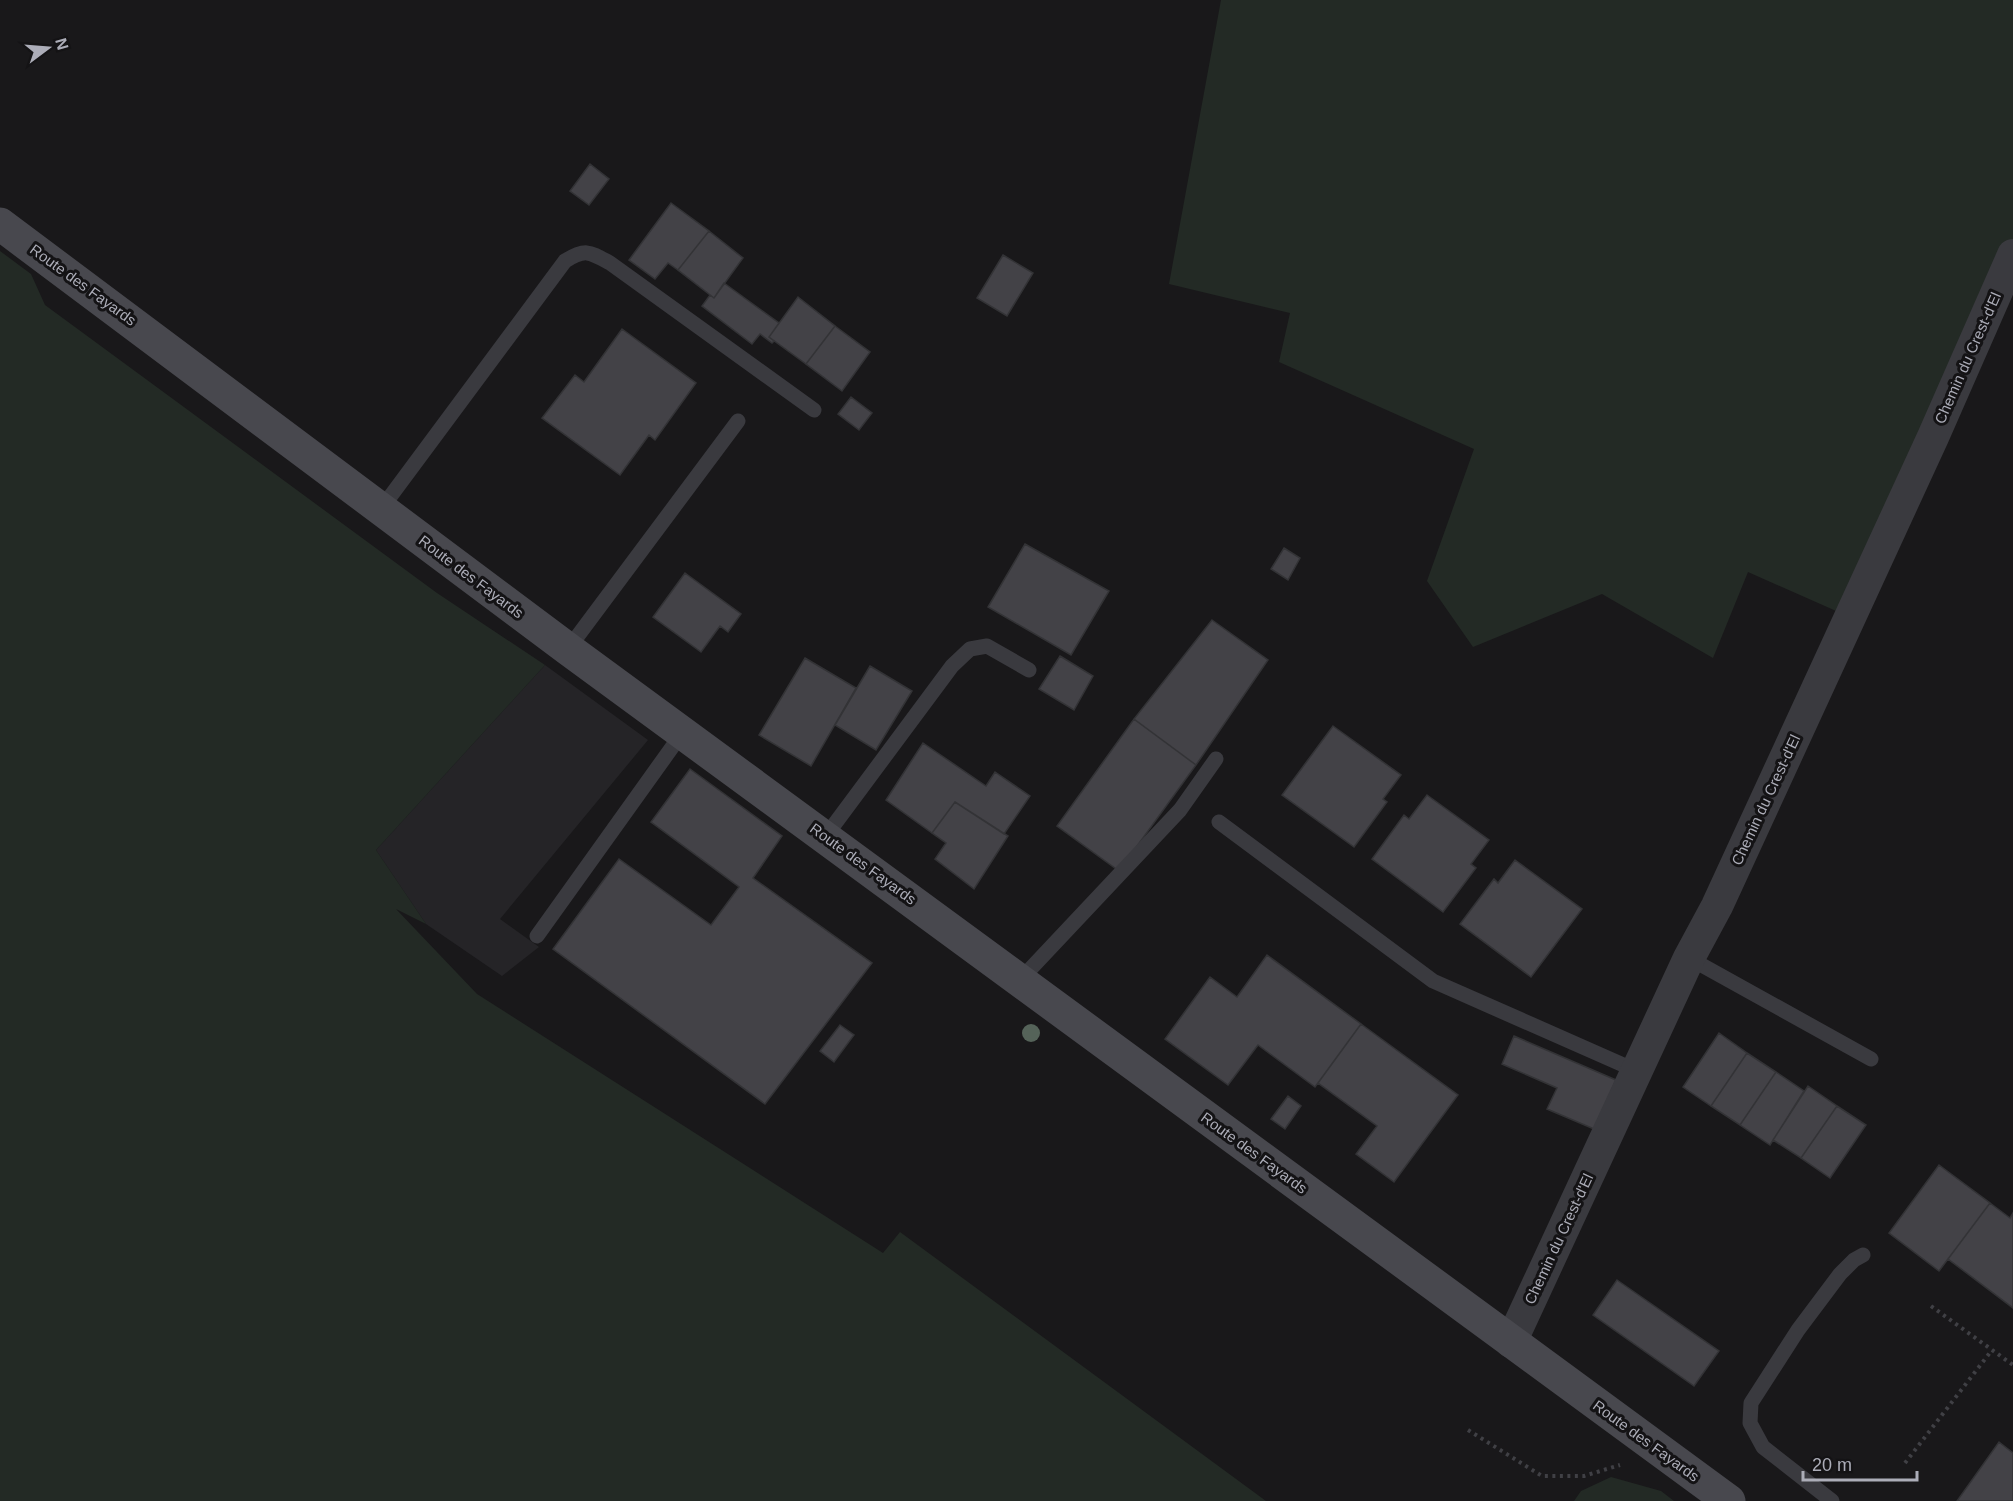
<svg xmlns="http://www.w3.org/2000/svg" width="2013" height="1501" font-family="Arial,sans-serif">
  <rect width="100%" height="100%" fill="#19181a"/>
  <path fill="#252427" d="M545 665 648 740 500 919 539 947 502 976 426 924 376 850Z"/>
  <path fill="#232a25" d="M1221 0H2013V284L1861 622 1748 572 1713 658 1602 594 1473 647 1427 581 1474 449 1279 362 1290 313 1169 284Z
    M0 251 31 274 45 305 437 593 545 665 376 850 426 924 396 909 477 994 883 1253 900 1232 1266 1501H0Z
    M1611 1477 1661 1491 1674 1501H1574L1581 1491Z"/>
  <path fill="#434247" stroke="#333336" stroke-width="1.5" d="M590 164 609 179 589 205 570 191Z
    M671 203 709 231 678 270 668 263 655 279 629 260Z
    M709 231 743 258 714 298 678 270Z
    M1003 255 1033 273 1007 316 977 298Z
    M724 283 779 323 769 337 774 341 772 343 760 334 752 344 702 306 710 295 714 298Z
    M798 297 835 326 806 364 769 337Z
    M835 326 870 352 842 391 806 364Z
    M622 329 696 383 655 440 649 435 620 475 542 418 575 375 584 382Z
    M851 397 872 413 859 430 838 414Z
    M1025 544 1109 591 1071 655 988 607Z
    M1284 548 1300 558 1288 580 1271 569Z
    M685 573 741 614 728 632 720 626 701 652 653 617Z
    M1212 620 1268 660 1196 765 1134 719Z
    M1060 656 1093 676 1074 710 1039 689Z
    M805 658 856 688 811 766 759 735Z
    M870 666 912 691 876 750 835 725Z
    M1134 719 1196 765 1119 871 1057 826Z
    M1333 726 1401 775 1383 799 1387 802 1354 847 1282 795Z
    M923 743 986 786 995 772 1030 796 1004 834 955 802 932 833 886 800Z
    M690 769 782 836 753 878 872 963 765 1104 553 949 619 859 711 925 739 887 651 822Z
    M1427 795 1489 840 1471 864 1476 868 1443 912 1372 859 1404 815 1409 819Z
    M955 802 1008 836 974 889 935 859 946 843 932 833Z
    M1515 860 1582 909 1531 977 1460 924 1494 879 1498 883Z
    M1267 955 1361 1024 1315 1087 1258 1045 1228 1085 1165 1039 1210 977 1237 997Z
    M1361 1024 1458 1095 1394 1182 1356 1154 1377 1126 1318 1083Z
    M840 1025 854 1035 834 1062 820 1051Z
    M1719 1033 1747 1053 1711 1106 1683 1087Z
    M1514 1036 1616 1080 1594 1129 1547 1109 1557 1088 1502 1064Z
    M1747 1053 1776 1072 1740 1125 1711 1106Z
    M1776 1072 1804 1091 1770 1145 1740 1125Z
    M1808 1086 1837 1106 1801 1158 1773 1140Z
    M1288 1096 1301 1106 1285 1129 1271 1119Z
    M1837 1106 1866 1125 1830 1178 1801 1158Z
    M1939 1165 1990 1203 1939 1271 1889 1233Z
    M1990 1203 2010 1218 2013 1213V1308L1948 1259Z
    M1617 1280 1719 1351 1694 1386 1593 1315Z
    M1999 1442 2013 1453V1501H1957Z"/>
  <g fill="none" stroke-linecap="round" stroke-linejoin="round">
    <path stroke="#404045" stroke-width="4" stroke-dasharray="3 4.5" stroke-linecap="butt" d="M1931 1306 2013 1365
      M1468 1430 1542 1476H1584L1620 1465
      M1905 1463 1992 1350"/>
    <path stroke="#3a3a3f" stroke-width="15" d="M381 509 565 261C586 248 590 252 610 263L814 410
      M568 649 738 421
      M1219 822 1433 981 1637 1071
      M825 837 952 666 970 649 987 646 1029 670
      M537 936 683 732
      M1689 958 1871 1059
      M1020 980 1180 810 1216 759
      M1832 1501 1763 1447 1750 1423 1751 1403 1798 1330 1840 1274 1854 1260 1863 1255"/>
    <path stroke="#3a3a3f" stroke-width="32" d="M1511 1342 1689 958 1717 906 1933 437 2013 255"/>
    <path stroke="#48484e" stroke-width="33" d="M0 224 568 649 1729 1501"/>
  </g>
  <circle fill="#556359" cx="1031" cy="1033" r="9"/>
  <g text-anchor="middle" stroke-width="6" stroke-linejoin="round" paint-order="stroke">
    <g font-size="15" fill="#acadb8" stroke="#141315">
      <text transform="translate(83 285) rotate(36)" y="5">Route des Fayards</text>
      <text transform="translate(1968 358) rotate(-66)" y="5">Chemin du Crest-d'El</text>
      <text transform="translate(471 577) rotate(37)" y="5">Route des Fayards</text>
      <text transform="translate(1766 800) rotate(-65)" y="5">Chemin du Crest-d'El</text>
      <text transform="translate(863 864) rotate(36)" y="5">Route des Fayards</text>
      <text transform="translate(1254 1153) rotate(36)" y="5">Route des Fayards</text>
      <text transform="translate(1559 1239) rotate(-65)" y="5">Chemin du Crest-d'El</text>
      <text transform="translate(1646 1441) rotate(36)" y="5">Route des Fayards</text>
    </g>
  </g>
  <g transform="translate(48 48) rotate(74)" stroke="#141315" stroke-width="4.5" paint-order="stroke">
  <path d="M0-4.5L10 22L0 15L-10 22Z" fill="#acadb8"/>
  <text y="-9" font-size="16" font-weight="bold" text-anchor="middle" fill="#acadb8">N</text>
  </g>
  <path d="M1803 1471v9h114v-9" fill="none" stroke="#acadb8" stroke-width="3"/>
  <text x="1812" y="1471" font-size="18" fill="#acadb8" stroke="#141315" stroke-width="4.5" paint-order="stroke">20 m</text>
</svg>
